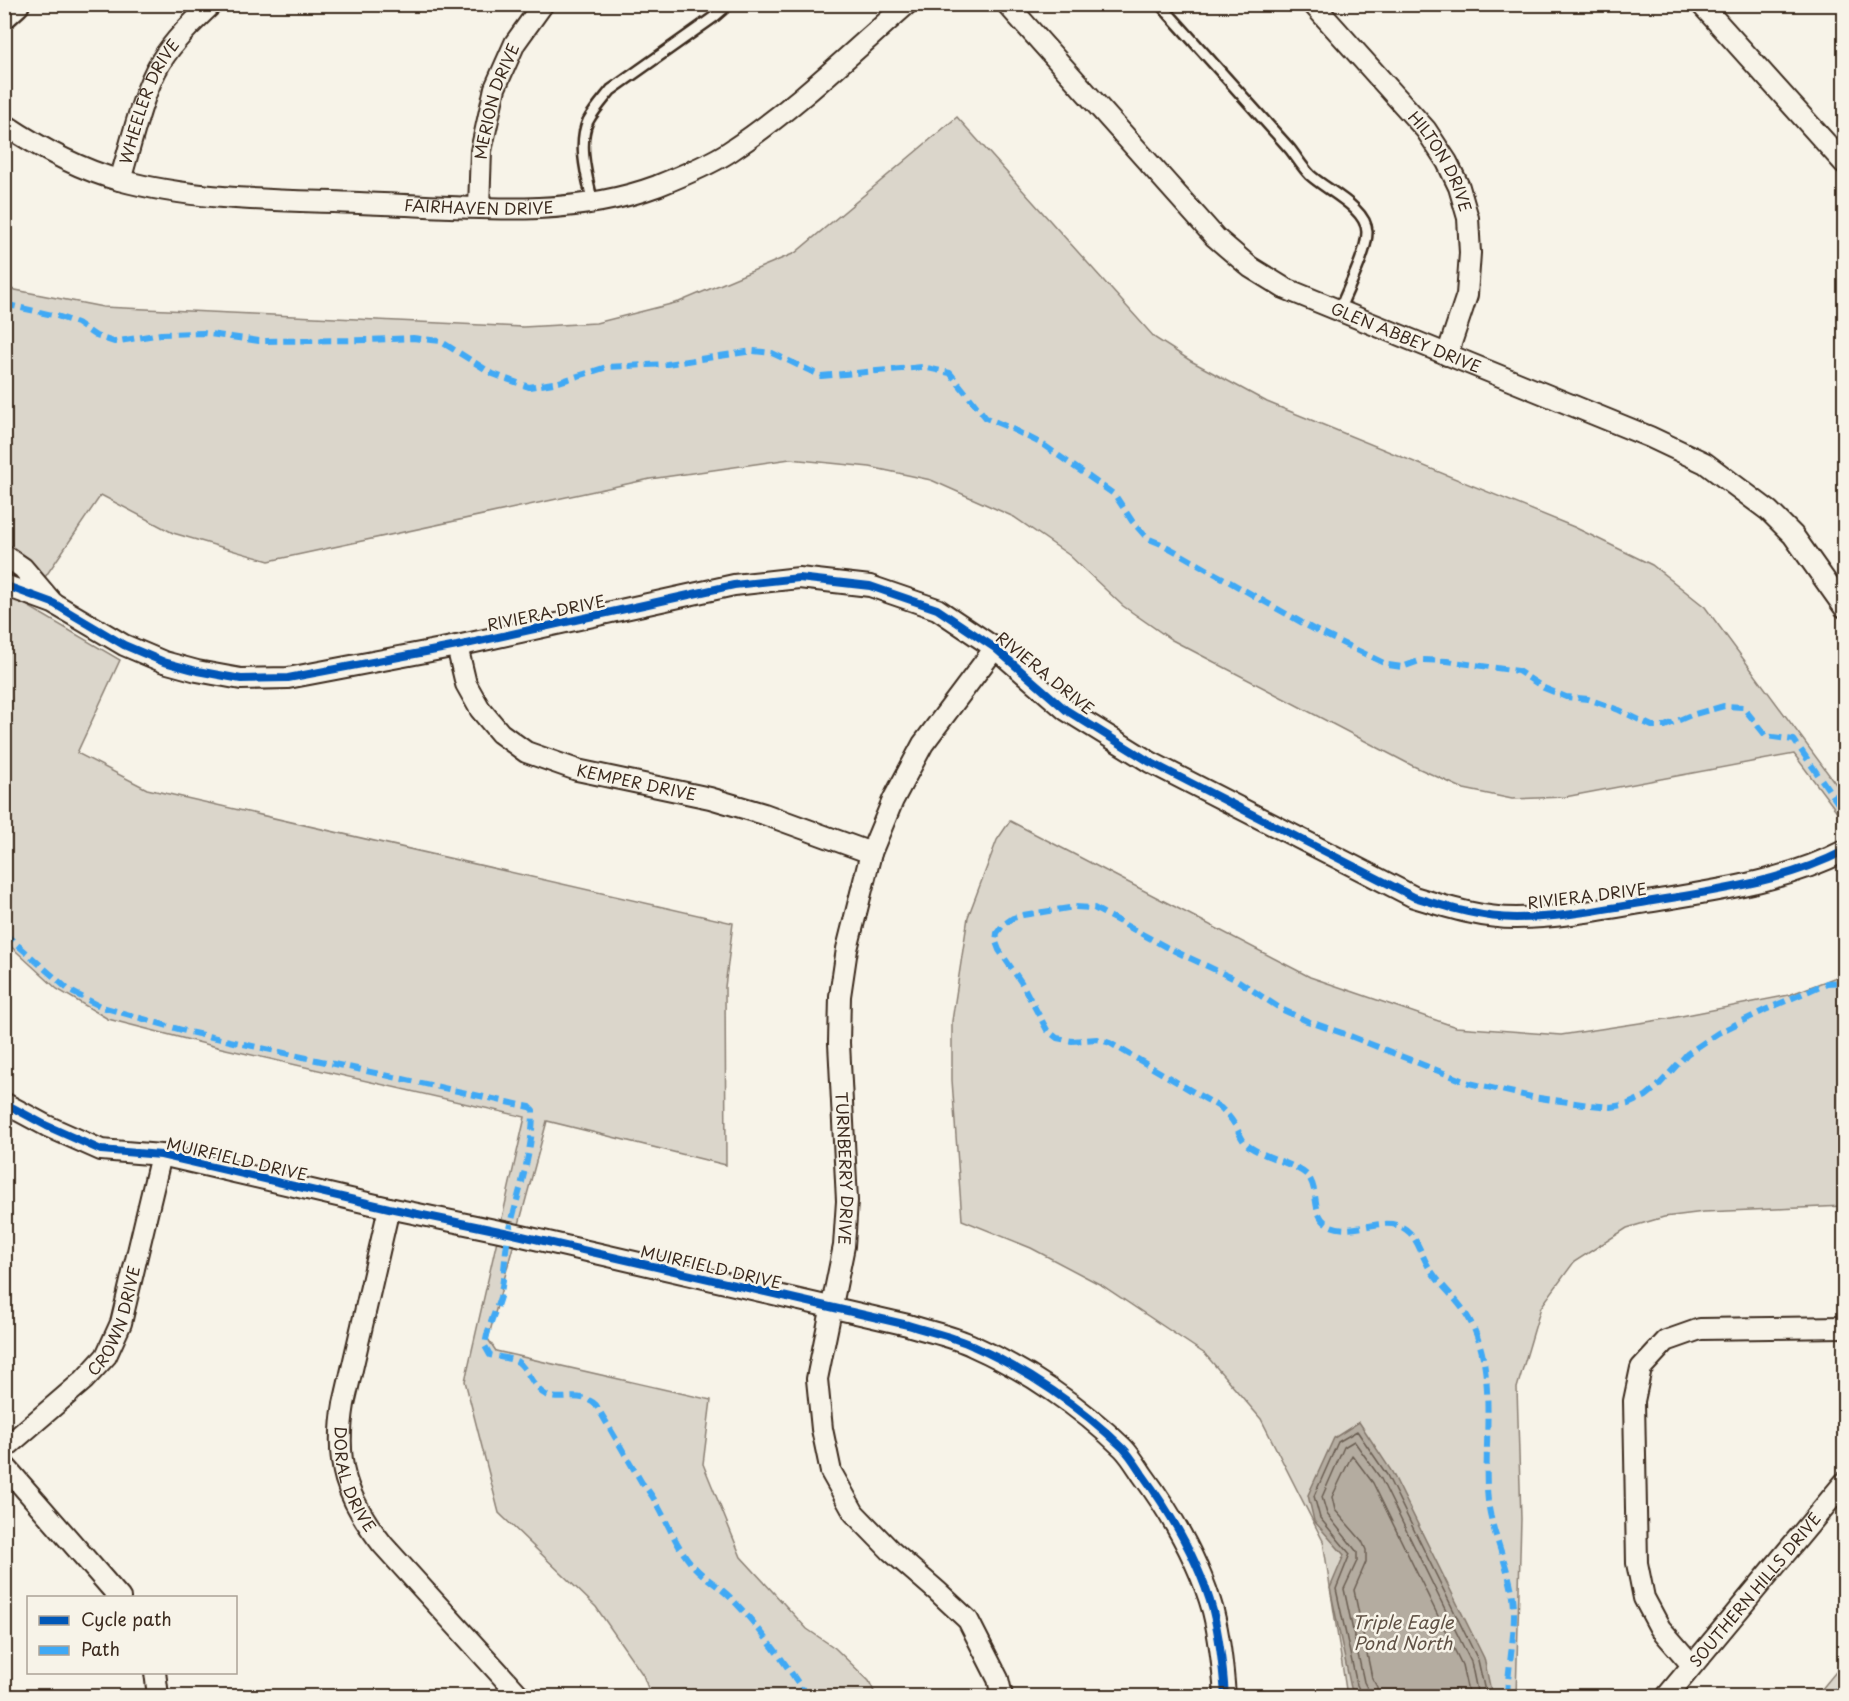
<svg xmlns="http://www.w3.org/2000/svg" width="1849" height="1701" font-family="'Playpen Sans',sans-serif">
  <rect width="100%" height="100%" fill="#f7f3e8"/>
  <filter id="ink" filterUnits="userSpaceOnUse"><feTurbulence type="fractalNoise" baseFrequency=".0167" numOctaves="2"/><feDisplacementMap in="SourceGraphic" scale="12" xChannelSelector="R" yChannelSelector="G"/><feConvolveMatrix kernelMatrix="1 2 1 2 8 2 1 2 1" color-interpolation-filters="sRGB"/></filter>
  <g filter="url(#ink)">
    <path fill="#dbd6cb" stroke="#8b8074" stroke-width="1.5" d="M957 117 1155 338 1191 361 1267 402 1574 527 1652 565 1705 607 1844 795V821L1794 754 1565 797 1512 799 1464 789 1411 765 1172 640 1123 606 1069 555 1014 517 931 480 870 467 790 459 650 479 269 561 173 533 101 495 26 605 120 660 77 753 147 789 733 923 725 987 726 1165 547 1121 488 1339 496 1351 711 1400 703 1464 741 1557 807 1629 835 1648 869 1681 876 1696H651L643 1675 596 1607 499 1513 465 1381 525 1117 217 1047 108 1019 57 989 5 941V288L103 307 523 327 596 323 679 302 795 253Z
      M1010 821 1310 977 1456 1027 1561 1035 1666 1019 1789 995 1844 974V1206L1704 1212 1664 1217 1627 1228 1574 1262 1541 1307 1517 1388 1521 1519 1516 1696H1347L1323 1541 1261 1419 1205 1354 1103 1286 1031 1248 962 1220 952 1080V1021L968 917 997 840Z
      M1844 1662V1696H1816Z"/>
    <path fill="#b4aca0" stroke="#84786c" stroke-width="1.5" d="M1359 1422 1392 1472 1484 1658 1492 1696H1357L1351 1688 1330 1588 1344 1555 1314 1521 1308 1495 1334 1438Z"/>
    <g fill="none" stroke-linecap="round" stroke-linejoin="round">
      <path stroke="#6b5e52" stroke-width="1.5" d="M1362 1696 1357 1685 1336 1589 1350 1554 1320 1518 1314 1496 1338 1442 1357 1431 1387 1475 1478 1660 1486 1696
        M1369 1696 1368 1690 1364 1682 1344 1589 1357 1561V1552L1327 1514 1322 1497 1344 1447 1354 1441 1381 1479 1471 1662 1478 1696
        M1378 1696 1377 1687 1372 1678 1354 1590 1366 1562V1550L1362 1541 1335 1510 1332 1497 1352 1455 1373 1483 1462 1665 1469 1696"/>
      <defs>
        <path id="lane" d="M1160 4 1290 149C1297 158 1303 168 1310 175 1326 190 1367 208 1367 232 1367 253 1347 290 1339 311
          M593 204C588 180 577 145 588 121 594 110 603 100 611 90L714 17 729 4"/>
        <g id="street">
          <path id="s1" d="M1007 4 1215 237 1250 267 1284 288 1650 437 1705 463 1769 511 1793 535 1844 607"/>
          <path id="s2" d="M1313 4 1426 130 1447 162 1459 187 1468 218 1470 253 1467 295 1447 355"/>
          <path d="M1701 4 1844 163"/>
          <path id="s3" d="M4 124C40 148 78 169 119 180 197 201 279 200 359 203 458 206 563 221 657 186 677 178 712 163 729 152 793 110 849 55 907 4"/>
          <path id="s4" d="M120 180C131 145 142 93 160 63 174 40 193 22 212 4"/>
          <path id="s5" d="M479 207 481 151 495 88 515 43 543 4"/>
          <path d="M4 555 23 568 51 601"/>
          <path d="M4 585 53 603 124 645 164 662 197 671 241 679 288 678 457 646 734 585 799 578 870 586 937 609 995 648 1066 710 1150 762 1414 897C1447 907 1481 918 1516 918 1560 918 1604 909 1647 902 1713 891 1784 882 1844 851"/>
          <path id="s6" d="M457 646 466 684 480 709 500 733 526 752 577 770 710 798 764 814 871 853"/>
          <path id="s7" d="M995 648 923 744 893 800 871 853 847 949 840 996 839 1043 847 1201 844 1246 817 1379 822 1429 831 1472 854 1513 891 1551 937 1591 968 1620 998 1679 1002 1696"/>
          <path d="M4 1103 47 1126 101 1150 161 1155 389 1208 509 1233 908 1325C929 1332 953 1336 973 1346 1027 1370 1081 1407 1123 1448 1130 1455 1136 1465 1142 1474 1172 1515 1199 1561 1213 1611 1220 1639 1223 1668 1225 1696"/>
          <path id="s8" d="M389 1208 344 1404C334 1464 346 1498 383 1545L520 1696"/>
          <path id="s9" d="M4 1449 84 1380 106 1356 121 1323 161 1155"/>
          <path d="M4 1465 120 1598"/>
          <path d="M1692 1665 1660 1628 1644 1598 1637 1563 1634 1401 1641 1368 1666 1341 1700 1329 1844 1327"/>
          <path d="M155 1672 158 1696"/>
          <path id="s10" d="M1667 1696 1844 1483"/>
        </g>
        <path id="secondary" d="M4 14 15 4"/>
      </defs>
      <use href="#lane" stroke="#3b2a1e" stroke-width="14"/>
      <use href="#street" stroke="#3b2a1e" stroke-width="24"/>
      <use href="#secondary" stroke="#3b2a1e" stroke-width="32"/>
      <use href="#lane" stroke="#f7f3e8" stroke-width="9"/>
      <use href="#street" stroke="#f7f3e8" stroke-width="20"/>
      <use href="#secondary" stroke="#f7f3e8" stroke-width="27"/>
      <path stroke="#3fa9f5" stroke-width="6" stroke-dasharray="12 6" stroke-linecap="butt" d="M4 304 57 316 77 323 96 336 114 342 161 334 203 333 259 341 370 340 413 338 440 341 493 374 529 387 559 382 607 367 667 364 753 351 772 353 821 376 923 367 950 373 986 418 1008 427 1042 444 1115 495 1132 521 1147 538 1164 545 1315 630 1388 665 1402 667 1422 660 1447 661 1518 671 1544 688 1566 697 1588 699 1619 710 1652 726H1665L1691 715 1724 706 1743 707 1766 736 1794 740 1844 812
        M4 933 70 991 102 1007 189 1032 530 1107 533 1110C533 1154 518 1191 509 1233 504 1254 505 1276 500 1297 495 1314 487 1328 485 1346L490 1355C498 1357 511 1358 518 1362 529 1371 532 1387 546 1395 561 1403 579 1390 596 1405L642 1483C663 1506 670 1538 690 1562 701 1576 718 1585 731 1598 761 1629 783 1660 807 1696
        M1507 1696C1508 1666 1517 1626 1513 1597 1508 1564 1492 1534 1488 1501 1482 1441 1500 1367 1466 1314 1457 1299 1442 1287 1432 1272 1423 1260 1420 1244 1410 1233 1389 1211 1356 1237 1331 1226 1309 1216 1321 1190 1307 1175 1295 1164 1265 1157 1250 1147 1241 1141 1240 1133 1235 1125 1231 1118 1226 1113 1221 1108L1110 1043 1097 1039 1072 1041 1057 1038 1047 1030 1021 982 999 950 996 942 997 933 1003 925 1013 918 1023 915 1075 907 1094 908 1166 947 1237 980 1281 1009 1307 1021 1345 1034 1469 1083 1532 1097 1590 1105 1611 1107 1628 1104 1646 1096 1658 1086 1687 1054 1718 1033 1765 1010 1827 983 1844 982
        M1830 1696 1844 1684"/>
      <defs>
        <path id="cycleway" d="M4 585 53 603 124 645 164 662 197 671 241 679 288 678 457 646 734 585 799 578 870 586 937 609 995 648 1066 710 1150 762 1414 897C1447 907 1481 918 1516 918 1560 918 1604 909 1647 902 1713 891 1784 882 1844 851
          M4 1103 47 1126 101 1150 161 1155 389 1208 509 1233 908 1325C929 1332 953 1336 973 1346 1027 1370 1081 1407 1123 1448 1130 1455 1136 1465 1142 1474 1172 1515 1199 1561 1213 1611 1220 1639 1223 1668 1225 1696"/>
      </defs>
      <use href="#cycleway" stroke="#f7f3e8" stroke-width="11"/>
      <use href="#cycleway" stroke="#0057b8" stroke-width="8"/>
    </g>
  </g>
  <g text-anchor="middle" stroke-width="5" stroke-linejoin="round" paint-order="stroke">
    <g font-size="16" fill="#3b2a1e" stroke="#f7f3e8">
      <text dy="6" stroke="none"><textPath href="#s5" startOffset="108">MERION DRIVE</textPath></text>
      <text dy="6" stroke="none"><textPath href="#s4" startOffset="84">WHEELER DRIVE</textPath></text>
      <text dy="6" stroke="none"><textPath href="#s2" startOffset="204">HILTON DRIVE</textPath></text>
      <text dy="6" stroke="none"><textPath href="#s3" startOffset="490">FAIRHAVEN DRIVE</textPath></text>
      <text dy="6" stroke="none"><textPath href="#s1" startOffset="530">GLEN ABBEY DRIVE</textPath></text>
      <text transform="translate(546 613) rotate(-12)" y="6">RIVIERA DRIVE</text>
      <text transform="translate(1045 673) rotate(39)" y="6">RIVIERA DRIVE</text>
      <text dy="6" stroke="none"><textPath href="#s6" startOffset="246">KEMPER DRIVE</textPath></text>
      <text transform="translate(1587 896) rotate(-7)" y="6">RIVIERA DRIVE</text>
      <text transform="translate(237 1159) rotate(13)" y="6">MUIRFIELD DRIVE</text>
      <text dy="6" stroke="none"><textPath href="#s7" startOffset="560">TURNBERRY DRIVE</textPath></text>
      <text transform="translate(711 1267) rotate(13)" y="6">MUIRFIELD DRIVE</text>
      <text dy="6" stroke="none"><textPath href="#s9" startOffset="174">CROWN DRIVE</textPath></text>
      <text dy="6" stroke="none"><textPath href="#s8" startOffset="279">DORAL DRIVE</textPath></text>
      <text dy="6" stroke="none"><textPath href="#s10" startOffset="138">SOUTHERN HILLS DRIVE</textPath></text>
    </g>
    <g font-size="18" font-style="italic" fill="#5f5145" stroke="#f7f3e8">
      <text x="1403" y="1629">Triple Eagle<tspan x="1403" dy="21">Pond North</tspan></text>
    </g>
  </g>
  <rect width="1849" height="1701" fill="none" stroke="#f7f3e8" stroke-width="24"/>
  <rect x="12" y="12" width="1825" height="1677" fill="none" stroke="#3b2a1e" stroke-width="2" filter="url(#ink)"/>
  <rect x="27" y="1596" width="210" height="78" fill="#f7f3e8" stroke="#aca397" stroke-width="1.5"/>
  <rect x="39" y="1616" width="30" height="9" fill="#0057b8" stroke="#aca397" stroke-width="1.5"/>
  <text x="81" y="1626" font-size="18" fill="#3b2a1e">Cycle path</text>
  <rect x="39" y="1646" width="30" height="9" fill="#3fa9f5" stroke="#aca397" stroke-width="1.5"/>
  <text x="81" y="1656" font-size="18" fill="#3b2a1e">Path</text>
</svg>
